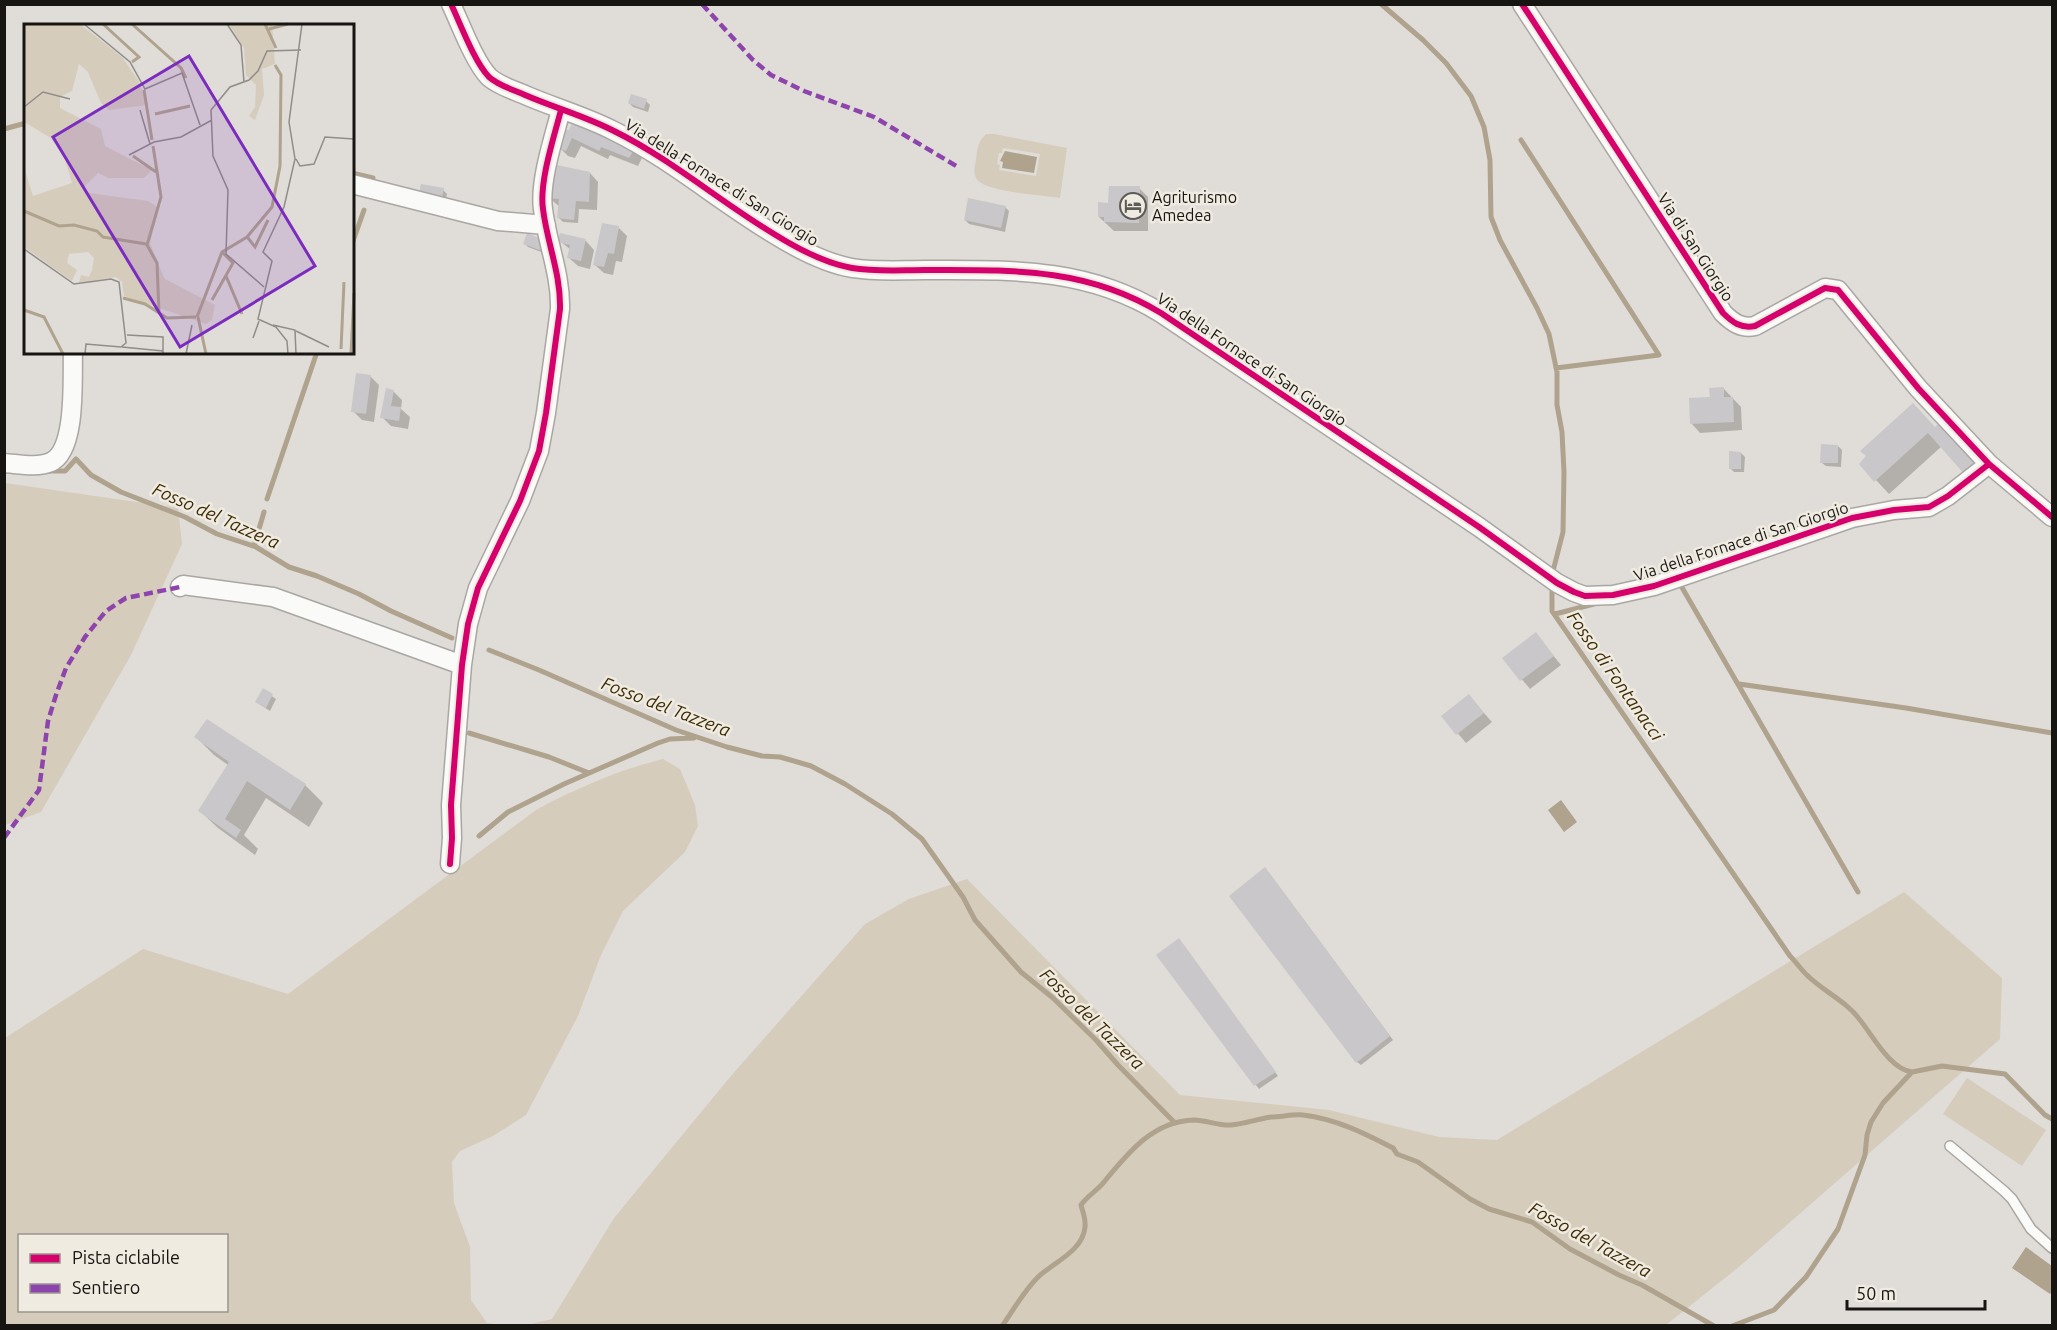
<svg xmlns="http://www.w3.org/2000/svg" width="2057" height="1330" font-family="Ubuntu,sans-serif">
  <rect width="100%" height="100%" fill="#e0dcd8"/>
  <path fill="#d6ccbc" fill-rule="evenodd" d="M986 134H994L1067 148 1060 198C1044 195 982 192 976 178 973 172 975 165 976 160 977 150 978 141 986 134ZM1003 148 1040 154 1036 176 999 170 1000 165 997 164 999 153H1002Z
    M5 483 178 508 182 544 131 655 41 812 5 825Z
    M663 759 680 769 695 805 698 826 685 852 623 911 601 955 578 1016 526 1115 493 1136 460 1151 452 1162 454 1203 470 1247 471 1300 487 1323 503 1325 5 1326V1038L143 949 288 994 536 810C577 788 618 770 663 759ZM20 1236H226V1310H20Z
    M967 879 1180 1095 1329 1110 1439 1137 1497 1140 1904 892 2002 978 2000 1039 1740 1266 1666 1325H527L552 1319 614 1218 730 1077 865 924 909 899Z
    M1967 1078 2046 1130 2022 1166 1943 1114Z"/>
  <path fill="#afa38e" d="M1005 151 1037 157 1034 173 1002 168 1003 162 1000 161Z
    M1561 800 1577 822 1564 832 1548 810Z
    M2026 1247 2052 1266V1291L2050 1294 2012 1268Z"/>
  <path fill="#0003" d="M646 101 650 105 648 112 633 107 629 103Z
    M570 132 634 149 642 158 638 166 610 155 608 159 581 146 575 158 568 156 559 147Z
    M590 173 598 182 597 210 579 209 578 223 563 222 559 218 560 207 549 198Z
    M1139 188 1148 197V231H1114L1099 217 1110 204Z
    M443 190 447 194 445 205 424 201Z
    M1005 207 1009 211 1005 232 969 224 965 220Z
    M619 228 627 236 622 262 616 261 613 275 604 273 595 265Z
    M543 241 544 253 528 247 524 243Z
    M560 241H586L594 250 590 269 578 266 569 258 571 250Z
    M370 376 379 385 374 422 362 420 353 411Z
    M1723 388 1741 407 1742 430 1700 433 1692 424Z
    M393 391 402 400 401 409 410 417 408 429 391 426 382 417Z
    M1913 405 1942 446 1889 494 1861 464Z
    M1838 446 1842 450 1841 467 1826 466 1822 463Z
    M1741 453 1745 457 1744 472H1734L1730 468Z
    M1536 634 1561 665 1530 689 1504 658Z
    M263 690 276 699 270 711 256 702Z
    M1469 696 1492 722 1466 743 1443 716Z
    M196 737 305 785 323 803 309 827 266 798 244 835 258 849 255 855 218 828 199 810 228 765 214 755Z
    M1269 873 1393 1040 1361 1065 1357 1062Z
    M1182 944 1278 1076 1259 1089 1158 955Z"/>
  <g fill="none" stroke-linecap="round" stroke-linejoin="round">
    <path stroke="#afa38e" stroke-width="5" d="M1381 4 1423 40 1446 63 1471 96 1484 127 1490 160 1491 217 1500 240 1537 308 1549 334 1557 372V405L1562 432 1564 472 1563 532 1552 575
      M4 129 26 123
      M1521 140 1659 355 1556 368
      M352 173 373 178
      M352 244 364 210
      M46 471H65L76 459 91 475 121 492 185 517 217 534 256 547 289 567 317 576 359 594 391 611 452 638
      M267 499 317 352
      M254 546 264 512
      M1552 585V611L1790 956C1797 963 1802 971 1809 977 1825 992 1847 1002 1860 1020 1873 1036 1890 1069 1912 1072
      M1676 585 1680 584 1858 892
      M1555 614 1594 604
      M489 650 539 670 676 730 727 747 762 756 780 757 811 766 845 784 892 814 922 839 963 897 975 920 1021 972 1053 998 1096 1040 1118 1065 1175 1123
      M1739 684 1906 708 2052 733
      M469 733 549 757 589 773
      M479 836 508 812 564 784 658 743 670 739 694 738
      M1002 1326C1014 1309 1024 1291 1038 1277 1054 1262 1083 1251 1085 1227 1086 1220 1083 1212 1081 1205 1087 1196 1097 1191 1104 1182 1128 1153 1153 1121 1194 1120 1207 1120 1218 1126 1231 1125 1244 1124 1257 1119 1271 1117 1281 1117 1293 1114 1303 1115 1336 1119 1364 1133 1393 1148L1397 1154 1418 1162 1470 1199 1489 1209 1532 1222 1570 1249 1619 1275 1642 1285 1714 1326
      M1732 1326 1774 1310 1806 1277 1838 1229 1865 1155 1867 1135 1871 1122 1883 1103 1912 1072 1942 1066 2005 1074 2045 1115 2052 1119"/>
  </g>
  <path fill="#c9c7ca" d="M631 94 647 99 644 109 628 103Z
    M572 123 590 124 635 148 629 158 601 147 599 151 572 138 566 151 557 148 563 129 569 130Z
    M552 164 590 172 589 202 576 201 574 220 557 218 559 199 547 198Z
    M421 184 444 188 441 202 418 198Z
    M1109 186H1140L1139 223 1104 222V217H1098V202L1108 203Z
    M968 198 1006 206 1001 228 964 220Z
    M602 223 619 226 614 254 608 253 604 267 593 265Z
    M527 233 544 240 540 250 523 244Z
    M560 233 586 239 581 261 567 258 570 245 558 242Z
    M356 373 371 375 366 414 351 412Z
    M1724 387V397H1733L1734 422 1690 424 1689 398 1710 397 1709 388Z
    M386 388 394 390 391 406 401 407 399 421 380 418Z
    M1913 403 1935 427 1940 422 1977 464 1965 475 1928 433 1874 482 1859 464 1866 456 1860 451Z
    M1821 444 1838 445V463H1820Z
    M1729 451 1741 452V469H1729Z
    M1536 632 1554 656 1520 681 1502 658Z
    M263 688 273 694 266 708 255 702Z
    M1469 694 1484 713 1456 735 1441 716Z
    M207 719 306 784 290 810 247 781 225 819 241 830 236 838 198 811 229 762 194 737Z
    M1265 867 1390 1036 1356 1063 1229 896Z
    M1179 938 1276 1072 1254 1086 1156 955Z"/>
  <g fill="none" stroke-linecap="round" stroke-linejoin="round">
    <defs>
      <path id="service" d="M1950 1146 2004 1191 2012 1199 2031 1229 2052 1248"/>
      <path id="minor" d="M451 4C461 25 474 61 489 77 499 86 514 90 525 95 555 108 585 116 614 131 671 159 719 201 774 234 798 249 824 263 852 268 876 272 901 270 925 270 1010 270 1086 267 1161 313L1479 527 1557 583 1574 592 1585 596 1613 595 1654 586 1852 518 1894 510 1929 507 1948 496 1989 464
        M1522 4 1723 313C1732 322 1741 329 1755 326L1825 288 1838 290 1918 388 1989 464 2052 517
        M352 184 498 221 546 225
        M4 463C19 464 37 468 51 462 77 450 72 378 73 352
        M180 587 183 585 273 597 462 665
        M450 864 452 838 451 805 462 665 468 624 478 588 520 501 539 451 546 413 560 309C561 274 547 243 543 209 539 182 554 137 561 110"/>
    </defs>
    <use href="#service" stroke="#aaa7a3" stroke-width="12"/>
    <use href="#minor" stroke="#aaa7a3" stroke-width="21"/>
    <use href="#service" stroke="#fafaf9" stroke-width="9"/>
    <use href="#minor" stroke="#fafaf9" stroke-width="18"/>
    <path stroke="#8e44ad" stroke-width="4.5" stroke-dasharray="9 4.5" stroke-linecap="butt" d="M702 4 753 60 771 75 804 91 874 117 958 167
      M4 838 39 790 48 721 56 695 66 668 85 637 106 611 126 598 180 587"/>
    <defs>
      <path id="cycleway" d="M451 4C461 25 474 61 489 77 499 86 514 90 525 95 555 108 585 116 614 131 671 159 719 201 774 234 798 249 824 263 852 268 876 272 901 270 925 270 1010 270 1086 267 1161 313L1479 527 1557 583 1574 592 1585 596 1613 595 1654 586 1852 518 1894 510 1929 507 1948 496 1989 464
        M1522 4 1723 313C1732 322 1741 329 1755 326L1825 288 1838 290 1918 388 1989 464 2052 517
        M450 864 452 838 451 805 462 665 468 624 478 588 520 501 539 451 546 413 560 309C561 274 547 243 543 209 539 182 554 137 561 110"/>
    </defs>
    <use href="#cycleway" stroke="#f0ebe1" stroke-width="10"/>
    <use href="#cycleway" stroke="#d6006c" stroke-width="6"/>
  </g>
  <defs>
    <symbol id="hotel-ring" viewBox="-11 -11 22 22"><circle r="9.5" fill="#f0ebe1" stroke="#5d5b57" stroke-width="1.5"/><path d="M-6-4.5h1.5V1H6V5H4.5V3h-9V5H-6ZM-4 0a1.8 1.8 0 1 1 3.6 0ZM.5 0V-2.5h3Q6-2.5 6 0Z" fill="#5d5b57"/></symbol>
  </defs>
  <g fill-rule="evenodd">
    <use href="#hotel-ring" x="1118" y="191" width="30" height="30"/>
  </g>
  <g text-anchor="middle" stroke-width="5" stroke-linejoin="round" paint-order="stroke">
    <g font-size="16" fill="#171512" stroke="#f0ebe1">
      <text transform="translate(722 182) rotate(32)" y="6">Via della Fornace di San Giorgio</text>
      <text transform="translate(1696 247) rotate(57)" y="6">Via di San Giorgio</text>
      <text transform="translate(1252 359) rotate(34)" y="6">Via della Fornace di San Giorgio</text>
      <text transform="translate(1741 541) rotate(-18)" y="6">Via della Fornace di San Giorgio</text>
    </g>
    <g font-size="16" fill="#171512" stroke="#f0ebe1" text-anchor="start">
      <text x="1152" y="203">Agriturismo<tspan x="1152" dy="18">Amedea</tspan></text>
    </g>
    <g font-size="18" font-style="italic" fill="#3c2a03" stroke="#f0ebe1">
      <text transform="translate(216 516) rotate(24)" y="6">Fosso del Tazzera</text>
      <text transform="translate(1615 676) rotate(55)" y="6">Fosso di Fontanacci</text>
      <text transform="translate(666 707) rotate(21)" y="6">Fosso del Tazzera</text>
      <text transform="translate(1092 1019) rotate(44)" y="6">Fosso del Tazzera</text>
      <text transform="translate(1590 1240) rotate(29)" y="6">Fosso del Tazzera</text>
    </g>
  </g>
  <g transform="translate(24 24)">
    <rect width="330" height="330" fill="#e0dcd8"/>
    <path d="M0 0H56L98 33 114 56 124 81 85 86 77 79 64 48 55 40 48 67 36 73V84L77 105 81 122 128 146 120 154H84L74 149 60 163 65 169 124 177 135 184 126 219 138 249 141 255 191 281 188 296 182 300 100 272 98 258 92 253 55 259 57 251 65 253 68 246 70 234 64 228 45 230 43 239 53 246 48 257 0 223V143L9 172 48 159 40 132 27 114 0 98ZM205 0H248L251 40 238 45 240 71 231 96 225 92 231 83 232 61 222 51 220 24Z" fill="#d6ccbc"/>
    <path fill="none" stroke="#afa38e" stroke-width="3" d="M79 0 115 33 108 38M108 0 157 44 162 54M241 0 252 24M245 5 264 0M120 66 128 116M131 90 166 82M129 122 137 173 123 221 133 239 135 289M109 132 132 148M0 187 35 202 50 201 73 207 79 213 122 220M224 214 231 223 244 196M202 252 218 290M99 274 121 280 143 294 172 293M188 276 209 239 199 229M0 286 20 293 39 330M173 293 198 228 223 213 248 183 256 142 257 51 251 41M174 293 182 330M317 325 320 258M327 329 330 269"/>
    <path fill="none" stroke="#908c89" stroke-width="1.5" d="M60 0 106 38 121 65 158 49 176 101M203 0 217 21 220 58M0 83 19 68 46 75M116 86 126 120M105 131 130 118 157 113 188 96M272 135 276 142 290 140 301 113 330 115M0 225 50 260 87 255 95 258 102 319 97 323 62 320 61 330M240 263 202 230 204 166 189 132 187 86 206 63 225 56 234 47 243 27 277 26M249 301 271 306 272 330M272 307 305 323M103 311 139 313V330M229 314 235 297M98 323 139 327M162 330 168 301M264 330 263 317 252 303 234 295 248 237 239 228 260 183 271 135 265 98 278 0"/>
    <path fill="#7b2cbf" fill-opacity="0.15" stroke="#7b2cbf" stroke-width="3" d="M165 32 291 242 156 323 29 113Z"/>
    <rect width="330" height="330" fill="none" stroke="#171512" stroke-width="3"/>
  </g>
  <rect width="2057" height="1330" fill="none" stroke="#171512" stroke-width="12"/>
  <rect x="18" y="1234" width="210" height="78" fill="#f0ebe1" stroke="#99958e" stroke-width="1.5"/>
  <rect x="30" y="1254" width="30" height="9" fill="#d6006c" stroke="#99958e" stroke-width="1.5"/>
  <text x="72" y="1264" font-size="18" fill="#171512">Pista ciclabile</text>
  <rect x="30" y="1284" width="30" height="9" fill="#8e44ad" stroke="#99958e" stroke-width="1.5"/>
  <text x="72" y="1294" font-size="18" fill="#171512">Sentiero</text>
  <path d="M1847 1300v9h138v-9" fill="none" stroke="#171512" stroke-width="3"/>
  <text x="1856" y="1300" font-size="18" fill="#171512" stroke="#f0ebe1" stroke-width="4.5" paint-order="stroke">50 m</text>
</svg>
